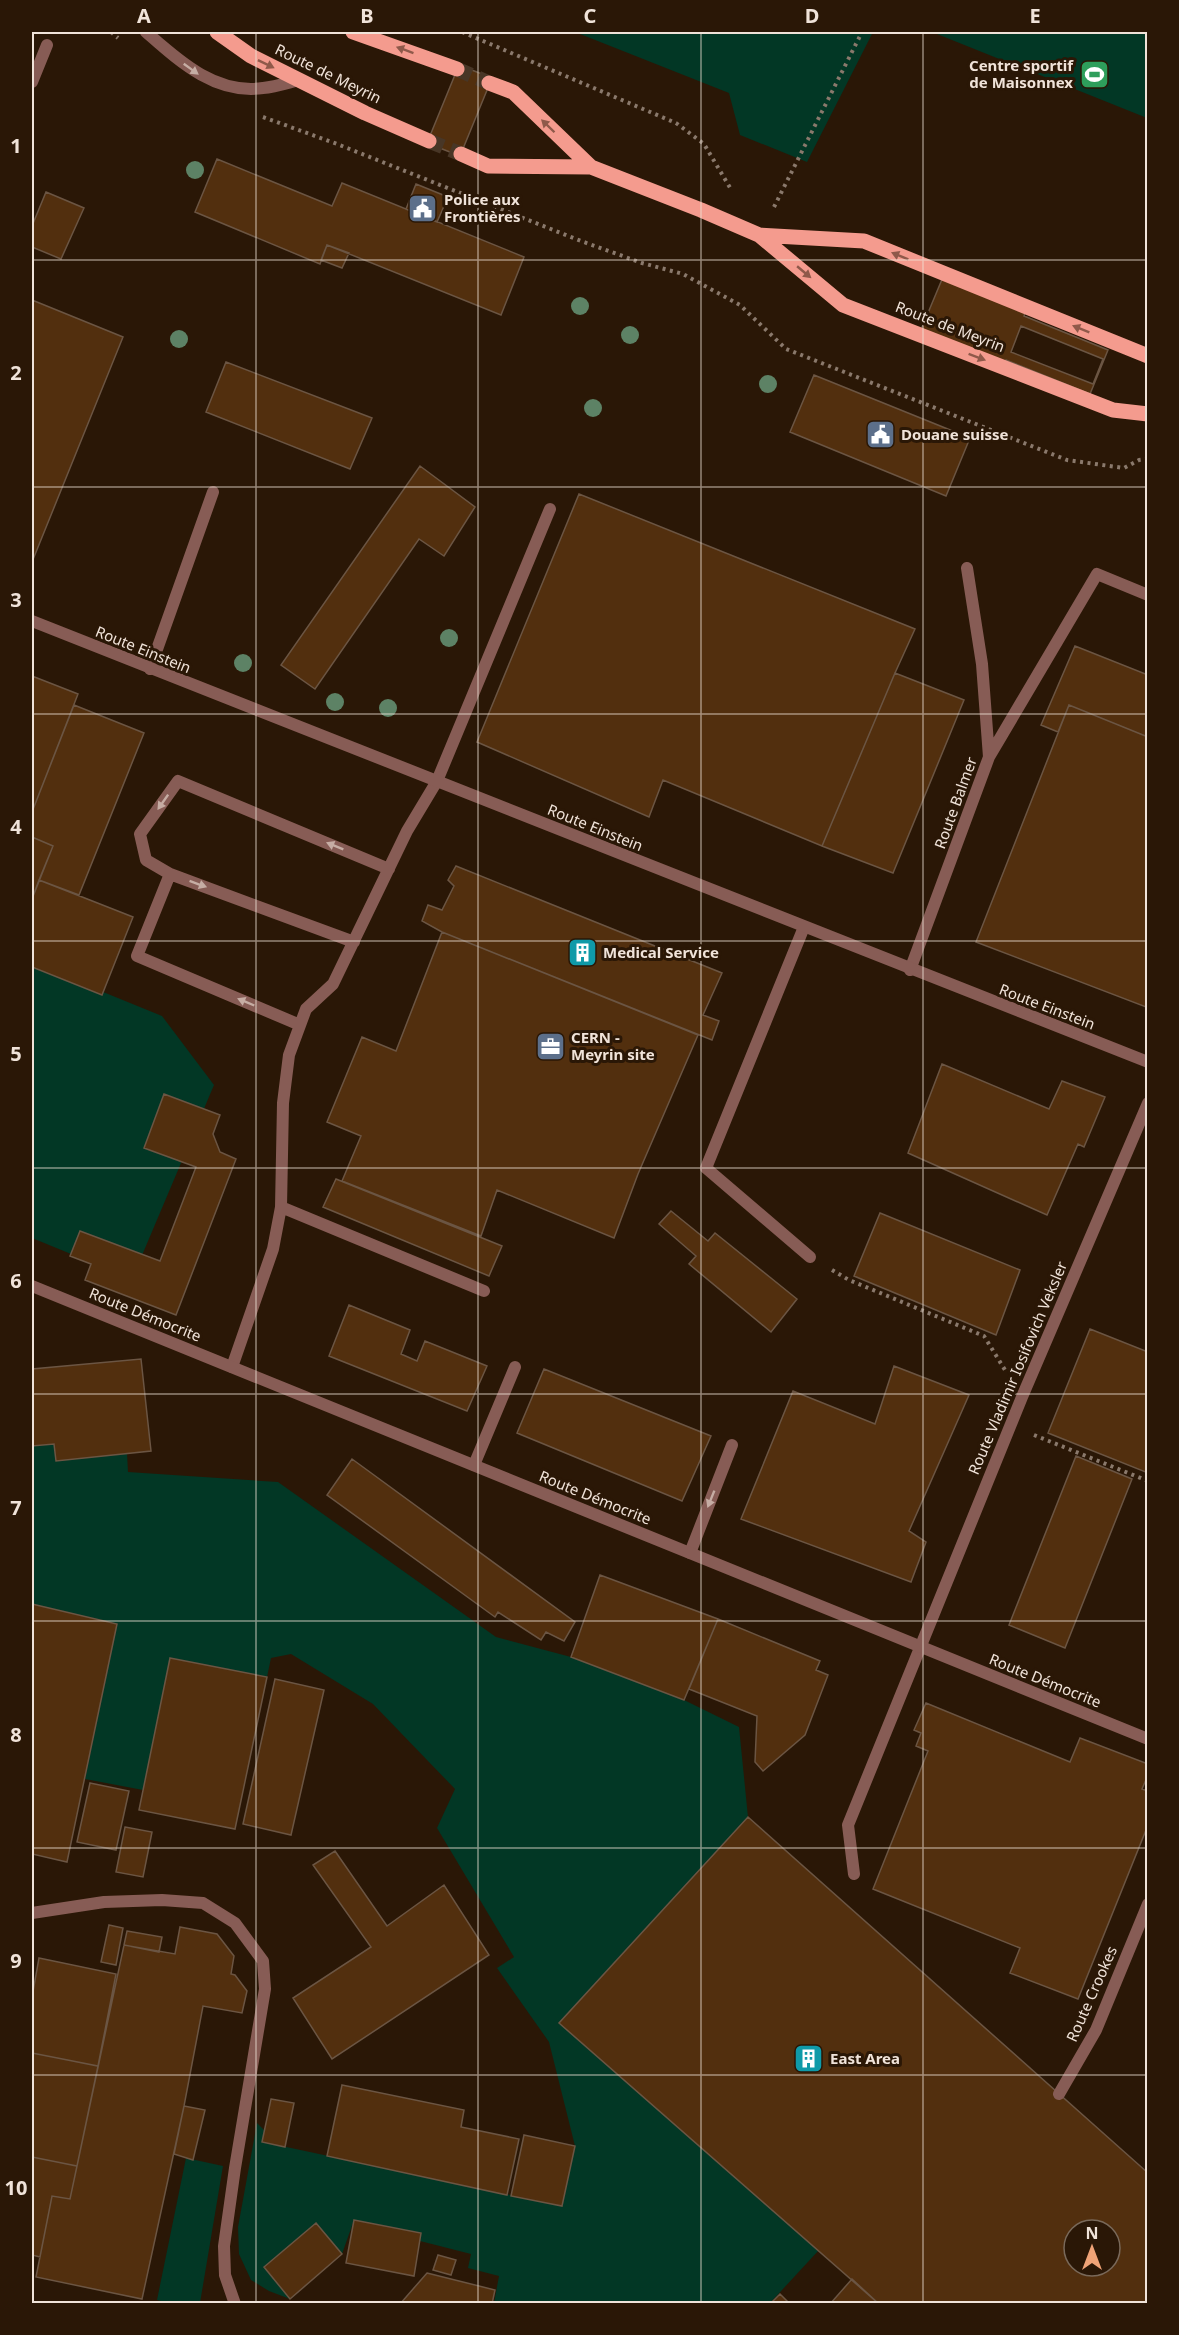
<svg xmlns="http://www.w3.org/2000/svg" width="1179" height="2335" font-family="'Noto Sans',sans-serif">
  <rect width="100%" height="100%" fill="#2a1706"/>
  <path fill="#023725" d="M575 32H873L807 162 740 135 729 93Z
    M932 32H1147V118Z
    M32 963 162 1016 214 1085 132 1279 32 1238Z
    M54 1444 56 1460 127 1453 128 1472 278 1482 496 1637 571 1657 684 1700 739 1727 748 1817 559 2023 819 2250 770 2303H494L499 2276 468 2268 471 2254 420 2241 421 2233 354 2220 342 2254 316 2223 264 2267 290 2299 269 2291 251 2280 239 2254 238 2227 257 2123 265 2131 263 2142 562 2206 575 2146 549 2042 497 1968 514 1957 437 1828 455 1789 373 1704 291 1654 271 1658 267 1677 171 1658 143 1790 85 1779 117 1624 32 1604V1446Z
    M186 2158 223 2166 200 2303H169L157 2300Z"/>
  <path fill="#522f0e" stroke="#6b5543" stroke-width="1.5" fill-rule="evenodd" d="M459 65 492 78 460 156 427 143Z
    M217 159 332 206 342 183 524 257 501 315 327 245 320 264 195 212Z
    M416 184 448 197 437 222 406 209Z
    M46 192 84 208 61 259 32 247V226Z
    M327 245 349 253 342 268 321 260Z
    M943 277 1026 310 1024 316 1108 350 1090 394 1006 360 1004 366 920 332Z
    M32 300 123 337 32 562Z
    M1021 326 1103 359 1093 384 1011 352Z
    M226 362 372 418 350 469 206 412Z
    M814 375 970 438 946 496 790 432Z
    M420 466 475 507 444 556 419 539 315 689 281 665Z
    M579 494 915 629 895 673 822 846 663 780 649 817 477 742Z
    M1075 646 1148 675V737L1069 705 1058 732 1041 725Z
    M895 673 964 700 893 873 822 846Z
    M32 676 78 694 32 812Z
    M74 705 144 733 79 895 39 880 53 846 32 837V812Z
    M1069 705 1148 737 1146 1007 976 942Z
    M32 837 53 846 32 899Z
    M456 866 722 973 703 1015 719 1021 712 1040 442 932 422 921 428 905 442 910 454 886 448 880Z
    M39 880 133 917 102 995 32 967V899Z
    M442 932 698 1035 638 1174 614 1238 497 1190 481 1236 342 1181 361 1136 327 1122 362 1037 396 1051Z
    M942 1064 1049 1109 1062 1081 1105 1097 1084 1147 1078 1144 1047 1215 908 1153Z
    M164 1094 220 1115 213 1134 220 1152 236 1159 176 1315 85 1280 91 1264 70 1256 80 1231 160 1261 196 1167 144 1148Z
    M336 1179 502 1246 489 1276 323 1207Z
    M671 1211 708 1241 715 1233 797 1299 771 1332 689 1264 696 1256 659 1224Z
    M880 1213 1020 1270 996 1335 854 1276Z
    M349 1305 410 1330 401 1354 417 1361 425 1341 487 1366 467 1411 329 1356Z
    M1090 1329 1148 1352V1473L1048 1433Z
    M141 1359 151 1451 56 1461 54 1444 32 1446V1369Z
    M894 1366 969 1395 909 1531 926 1542 911 1582 741 1519 793 1391 875 1424Z
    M544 1369 711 1436 682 1501 517 1433Z
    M1076 1456 1132 1479 1065 1648 1009 1625Z
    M352 1459 575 1622 564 1641 546 1632 541 1640 498 1612 495 1617 327 1495Z
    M600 1575 718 1619 684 1700 571 1657Z
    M32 1604 117 1624 67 1862 32 1854Z
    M718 1619 820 1661 816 1670 828 1675 805 1735 763 1771 755 1762 757 1716 689 1689Z
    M170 1658 267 1677 235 1829 139 1810Z
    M275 1679 324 1690 291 1835 243 1824Z
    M926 1703 1070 1762 1080 1738 1148 1764V1775L1142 1789 1148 1791V1825L1078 1999 1010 1973 1020 1948 873 1889 928 1751 916 1746 921 1733 914 1730Z
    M90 1783 129 1791 116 1850 77 1842Z
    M748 1817 1148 2173V2304H879L559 2023ZM1074 2230H1110V2266H1074Z
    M125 1827 152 1832 143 1877 116 1872Z
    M335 1851 387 1926 444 1885 489 1955 332 2059 293 1998 371 1947 313 1865Z
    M109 1925 123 1928 116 1965 101 1962Z
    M180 1927 217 1934 234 1956 231 1974 235 1975 247 1991 242 2013 203 2006 184 2106 142 2299 36 2277 52 2196 70 2199 124 1945 175 1954Z
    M127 1931 162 1937 159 1952 124 1945Z
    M39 1958 116 1974 98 2066 32 2053V1997Z
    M32 2053 98 2066 77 2166 32 2157Z
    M342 2085 464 2110 461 2127 519 2139 507 2195 327 2156Z
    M271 2099 294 2103 285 2147 262 2142Z
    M184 2106 205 2110 193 2160 174 2154Z
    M524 2135 575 2146 562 2206 511 2196Z
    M32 2157 77 2166 70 2199 52 2196 40 2257 32 2255Z
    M354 2220 421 2233 414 2276 346 2263Z
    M316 2223 342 2254 290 2299 264 2267Z
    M438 2255 456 2260 451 2275 433 2270Z
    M427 2273 495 2290 492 2304H400Z
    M852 2279 879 2304H830Z
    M780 2294 790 2304H770Z"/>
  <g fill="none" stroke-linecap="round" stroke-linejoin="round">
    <path stroke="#483626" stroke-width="15" stroke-dasharray="15 8" stroke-linecap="butt" d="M457 69 489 83
      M429 141 461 154"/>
    <path stroke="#8a796c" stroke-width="4" stroke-dasharray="3 4.5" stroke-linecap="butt" d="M111 32 118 38
      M462 32 676 123 704 144 732 191
      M263 117 337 144 581 241 642 263 683 274 740 305 786 349 1067 460 1124 468 1139 460 1148 459
      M774 207 862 32
      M832 1270 849 1280 984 1336 1005 1370
      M1034 1435 1148 1481"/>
    <path stroke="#875c55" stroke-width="12" d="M146 32C178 60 215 95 263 88 275 87 287 83 299 80
      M32 82 47 45
      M150 669 213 492
      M989 757 1097 574 1148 595
      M170 874 146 860 140 834 178 781 389 869
      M804 927 706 1168 810 1257
      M910 970 989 757 982 664 967 568
      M300 1025 137 956 170 874 354 942
      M281 1207 484 1291
      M232 1367 273 1249 281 1207 283 1103 289 1055 306 1009 333 984 407 831 437 781 550 509
      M474 1465 515 1367
      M690 1553 732 1445
      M854 1874 848 1825 1022 1397 1148 1103
      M32 1913 104 1902 162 1900 203 1903 235 1923 263 1961 265 1989 235 2168 224 2246 225 2275 235 2304
      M1059 2094 1096 2030 1148 1904"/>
    <path stroke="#875c55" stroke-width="12" d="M32 621 1148 1062
      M32 1286 1148 1739"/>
    <path stroke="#f49b8e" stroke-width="15" d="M217 32 251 56 365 113 429 141
      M353 32 457 69
      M489 83 513 92 591 167
      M461 154 488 166 591 167 701 210 759 235 843 305 1113 410 1148 414
      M759 235 864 241 1148 356"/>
  </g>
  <g fill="#5d8265">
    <circle cx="195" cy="170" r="9"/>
    <circle cx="580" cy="306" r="9"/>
    <circle cx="630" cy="335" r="9"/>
    <circle cx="179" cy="339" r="9"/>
    <circle cx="768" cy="384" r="9"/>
    <circle cx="593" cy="408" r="9"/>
    <circle cx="449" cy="638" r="9"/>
    <circle cx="243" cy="663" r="9"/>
    <circle cx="335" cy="702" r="9"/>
    <circle cx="388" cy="708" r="9"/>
  </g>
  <defs><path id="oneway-solid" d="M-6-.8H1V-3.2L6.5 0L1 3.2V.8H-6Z" transform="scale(1.5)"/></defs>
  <g fill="#8f594a">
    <use href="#oneway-solid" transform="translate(405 50) rotate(-160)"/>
    <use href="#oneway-solid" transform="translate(266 64) rotate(26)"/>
    <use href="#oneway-solid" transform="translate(548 126) rotate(-136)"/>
    <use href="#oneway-solid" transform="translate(900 256) rotate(-158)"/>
    <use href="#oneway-solid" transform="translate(804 272) rotate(40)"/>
    <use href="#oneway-solid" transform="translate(1081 329) rotate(-158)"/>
    <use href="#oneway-solid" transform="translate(977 357) rotate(21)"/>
  </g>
  <g fill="#c6ada4">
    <use href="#oneway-solid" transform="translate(191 69) rotate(36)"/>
    <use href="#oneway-solid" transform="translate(163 802) rotate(125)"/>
    <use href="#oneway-solid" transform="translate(335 846) rotate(-158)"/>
    <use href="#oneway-solid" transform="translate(198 884) rotate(20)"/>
    <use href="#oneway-solid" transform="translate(246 1002) rotate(-157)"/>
    <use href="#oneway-solid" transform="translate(711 1499) rotate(112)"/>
  </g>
  <path fill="none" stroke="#f0e3d9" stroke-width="1.5" stroke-opacity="0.55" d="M256 32V2304M478 32V2304M701 32V2304M923 32V2304M32 260H1148M32 487H1148M32 714H1148M32 941H1148M32 1168H1148M32 1394H1148M32 1621H1148M32 1848H1148M32 2075H1148"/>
  <defs>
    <symbol id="stadium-square" viewBox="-11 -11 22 22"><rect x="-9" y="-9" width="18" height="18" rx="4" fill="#2e9e5b" stroke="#2a1706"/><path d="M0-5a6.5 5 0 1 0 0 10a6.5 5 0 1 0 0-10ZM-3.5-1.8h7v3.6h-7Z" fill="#fff"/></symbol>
    <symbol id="civic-square" viewBox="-11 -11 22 22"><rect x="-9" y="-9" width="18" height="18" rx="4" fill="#5c6f8a" stroke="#2a1706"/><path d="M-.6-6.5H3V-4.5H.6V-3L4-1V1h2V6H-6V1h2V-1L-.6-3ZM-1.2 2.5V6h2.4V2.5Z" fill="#fff"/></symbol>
    <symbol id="building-square" viewBox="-11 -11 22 22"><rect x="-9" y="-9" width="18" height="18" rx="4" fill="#0f9aa8" stroke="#2a1706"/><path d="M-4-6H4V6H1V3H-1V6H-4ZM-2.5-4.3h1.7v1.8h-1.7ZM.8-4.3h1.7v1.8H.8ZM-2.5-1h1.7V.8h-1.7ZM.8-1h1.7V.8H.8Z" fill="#fff"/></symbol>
    <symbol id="office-square" viewBox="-11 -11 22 22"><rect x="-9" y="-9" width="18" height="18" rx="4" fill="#5c6f8a" stroke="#2a1706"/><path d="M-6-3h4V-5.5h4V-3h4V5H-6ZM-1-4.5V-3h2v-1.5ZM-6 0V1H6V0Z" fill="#fff"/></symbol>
  </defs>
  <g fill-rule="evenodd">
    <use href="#stadium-square" x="1078" y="58" width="33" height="33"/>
    <use href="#civic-square" x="406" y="192" width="33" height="33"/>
    <use href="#civic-square" x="864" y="418" width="33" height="33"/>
    <use href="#building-square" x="566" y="936" width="33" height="33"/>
    <use href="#office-square" x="534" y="1030" width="33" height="33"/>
    <use href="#building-square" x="792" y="2042" width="33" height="33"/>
  </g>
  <g text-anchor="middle" stroke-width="6" stroke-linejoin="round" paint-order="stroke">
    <g font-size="15" font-weight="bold" fill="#f0e3d9" stroke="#2a1706" text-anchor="start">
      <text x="1073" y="71" text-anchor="end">Centre sportif<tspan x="1073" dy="17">de Maisonnex</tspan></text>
      <text x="444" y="205">Police aux<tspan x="444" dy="17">Frontières</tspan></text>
      <text x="901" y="440">Douane suisse</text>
      <text x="603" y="958">Medical Service</text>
      <text x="571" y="1043">CERN -<tspan x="571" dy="17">Meyrin site</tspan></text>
      <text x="830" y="2064">East Area</text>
    </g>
    <g font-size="15" fill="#f0e3d9" stroke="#2a1706">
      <text transform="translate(328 74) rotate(26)" y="5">Route de Meyrin</text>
      <text transform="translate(950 327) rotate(21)" y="5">Route de Meyrin</text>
      <text transform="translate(143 650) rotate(22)" y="5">Route Einstein</text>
      <text transform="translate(956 803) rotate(-70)" y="5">Route Balmer</text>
      <text transform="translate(595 828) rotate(22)" y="5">Route Einstein</text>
      <text transform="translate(1047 1007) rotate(21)" y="5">Route Einstein</text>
      <text transform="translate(145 1315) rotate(22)" y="5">Route Démocrite</text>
      <text transform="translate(1018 1368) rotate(-67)" y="5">Route Vladimir Iosifovich Veksler</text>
      <text transform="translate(595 1498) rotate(22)" y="5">Route Démocrite</text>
      <text transform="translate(1045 1681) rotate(22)" y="5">Route Démocrite</text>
      <text transform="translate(1092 1994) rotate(-66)" y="5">Route Crookes</text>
    </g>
  </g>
  <rect width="1179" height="2335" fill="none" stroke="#2a1706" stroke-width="66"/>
  <g transform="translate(1092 2248)"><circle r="28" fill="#2a1706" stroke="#79695a" stroke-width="1.5"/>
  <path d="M0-4.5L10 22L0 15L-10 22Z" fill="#efa377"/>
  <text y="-9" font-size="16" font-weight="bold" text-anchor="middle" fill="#f0e3d9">N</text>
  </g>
  <rect x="33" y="33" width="1113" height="2269" fill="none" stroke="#f0e3d9" stroke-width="2"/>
  <g font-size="20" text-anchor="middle" font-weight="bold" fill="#f0e3d9">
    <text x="144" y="23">A</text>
    <text x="367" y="23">B</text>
    <text x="590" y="23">C</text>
    <text x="812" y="23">D</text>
    <text x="1035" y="23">E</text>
    <text x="16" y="153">1</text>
    <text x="16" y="380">2</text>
    <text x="16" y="607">3</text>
    <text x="16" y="834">4</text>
    <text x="16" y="1061">5</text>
    <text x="16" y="1288">6</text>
    <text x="16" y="1515">7</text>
    <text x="16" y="1742">8</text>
    <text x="16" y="1968">9</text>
    <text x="16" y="2195">10</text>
  </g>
</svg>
